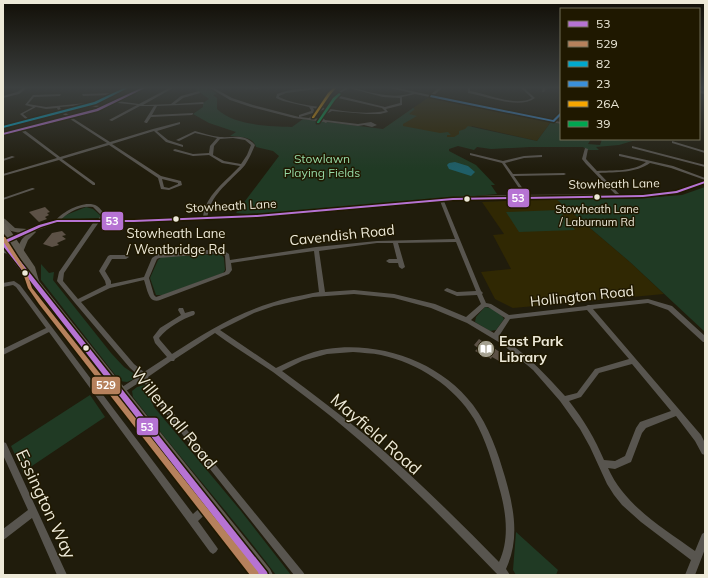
<svg xmlns="http://www.w3.org/2000/svg" width="708" height="578" font-family="Mulish,sans-serif">
  <rect width="100%" height="100%" fill="#201c0c"/>
  <path fill="#302803" d="M429 97 551 122 537 141 472 126 459 139 383 129Z
    M556 199 630 262 664 294 513 308 495 299 481 272 511 269 493 235 504 234 482 202Z"/>
  <path fill="#203a24" d="M194 88H209L217 94 213 95 217 98V109C235 126 269 126 292 127L303 119 383 129 413 108 415 109 409 114 417 116 403 124V126L440 133 448 132 451 135H447V137H454L459 134V131L465 129 468 126 537 141 551 122 561 124V139H591L588 144 600 145 602 139 630 141 639 139 619 145 596 147 599 150H588L583 147H530L491 149 477 147 474 150 458 146 449 149V151L476 165 495 185H491L497 194 306 211 247 214 236 213 279 156 273 151 256 147C253 136 239 137 230 136L236 132 209 123 193 114 203 107V103L209 99Z
    M705 187V332L630 262 556 199H630L682 195Z
    M86 207 93 209 101 216V218L61 220V217Z
    M559 210 575 230 519 232 506 212Z
    M221 254 224 258 225 270 223 273 163 295H156L150 278 158 260 162 257Z
    M41 264 49 273 54 272 53 280 111 353 124 367 136 375 134 379 127 382 120 381 41 280Z
    M485 307C492 308 501 313 504 319L496 330 490 331 475 322 476 317Z
    M145 385 154 407 241 511 291 575H276C230 514 179 457 133 397L132 391 137 387Z
    M90 395 105 417 23 472 11 446Z
    M516 532 558 570 556 575H516L513 570Z"/>
  <path fill="#1f5e67" d="M455 162 468 166 475 172 471 176 449 169 447 165 449 163Z"/>
  <path fill="#5c5146" d="M45 207 50 212 47 213 49 215 45 217 47 219 39 222 29 212Z
    M62 231 66 235 62 236 66 239 57 243 59 245 52 247 43 244 52 233Z
    M479 339 485 343 487 341 489 343 492 345 491 346 504 355 499 361 492 357 491 359 485 355 484 356 475 351 478 348 474 345Z"/>
  <g fill="none" stroke-linecap="round" stroke-linejoin="round">
    <path fill="#58554f" fill-rule="evenodd" d="M23 88H27L19 94 3 98V96L17 92Z
      M169 88H173L143 105H147L171 104 181 96 199 91 200 93 183 98 175 104 203 102 204 103 203 104 157 106 152 115 193 113V114L192 115 151 117 147 123H146L144 122 154 106H140L112 121 109 120 137 105 118 103 117 101 139 104Z
      M210 88H214L232 98 253 105 299 117V115L311 111V110L309 107 283 101 276 98 277 94C292 88 309 88 325 88L286 93 279 96V97C291 103 306 105 320 107 324 100 327 89 337 88L328 95 323 108C343 111 365 115 385 111L382 108 338 98V93C340 91 343 89 346 88 353 87 361 90 368 92 383 95 397 98 412 93L390 88H397L430 95 439 88H442L433 96 553 120 561 112V115L556 121 561 122V124L415 94 402 97V105L386 109 388 112 380 114H367L332 111 324 115V119L325 120 358 124 371 122 377 125 372 127 364 125 358 126 327 122 326 123 324 122 294 118 251 107 230 100ZM349 88 383 97 400 98V103L385 107 340 96V93ZM313 108 319 109 309 118 300 117 313 113 314 110ZM322 110 329 111 321 114V119L312 118Z
      M245 88H259L258 89Z
      M468 88H470V91C488 94 516 107 532 98L521 88H524L535 98C519 110 487 96 468 93Z
      M543 88H546L544 92H542Z
      M114 93 115 95 94 105 105 107V109L86 105 60 107 61 110 69 115V117H68L59 112 57 108 46 109 36 107 23 114 30 120 31 121 29 122 20 114 33 107 25 105 33 95 61 94 60 96 34 97 28 104 46 107 86 103 91 104 110 95 83 96 82 94Z
      M71 117 110 142 153 129 180 122V124L157 131 168 140 183 145V147L166 142 154 131 112 144 161 176 181 181 182 185 169 190 161 189 158 178 109 145 62 159 95 183V185H93L59 160 3 176V174L57 158 21 131V129H23L60 157 107 143 70 119 69 118ZM162 179 178 183V184L169 188 164 187Z
      M195 131C203 133 211 136 220 137 234 138 244 133 255 145 252 152 249 159 245 165 234 178 215 191 209 209 208 212 208 215 207 218L205 219 203 218C203 215 204 211 205 208 211 191 228 179 240 166L222 163 209 155 193 156 174 151 173 150 175 149 193 154 209 153 210 146 217 138 195 133 179 141 176 140ZM233 138 245 140 251 145 247 155 241 164 224 161 213 155 214 146 220 139Z
      M672 141 705 151V153L672 143Z
      M632 146 705 165V167L632 148Z
      M585 148 588 149 586 159 597 171C613 170 633 172 646 162L619 156V154H620L673 166 705 178V180L671 168 650 163C636 173 616 172 599 173L622 197 620 198H619L586 164 582 159Z
      M470 153 503 161 524 156 541 155H542V157L524 158 505 163 513 174 564 173 566 174 564 175 514 176 528 196 526 197H525L502 163 470 155Z
      M12 156 15 157 3 161V159Z
      M32 188H33L35 189 3 200V198Z
      M441 200H443L444 201 481 291 483 293 482 294 486 303 491 304 509 315 586 306 588 305H590L648 299 672 306 705 336V342H703L668 310 648 303 593 309 701 435 705 443V455L702 454 695 441 676 416 646 428 642 433 631 462 615 469 608 468C625 506 663 528 695 551L702 534 705 532V549L695 575H685L691 560 641 522 622 505 614 495 607 484 590 447 580 429 560 401 533 370 502 344 467 323 431 308 394 298 354 294 313 297 274 306 254 313 220 330 276 368C293 360 309 352 327 349 381 341 440 362 473 405 489 426 498 453 505 477 514 508 520 539 506 569L510 575H498C446 521 392 466 333 418 314 403 293 387 273 372 254 359 234 347 215 333L175 359 174 361H171L148 377 156 392 303 572 305 575H294L152 396 143 380 123 393 121 394 119 393 118 391 119 389 139 376 130 368 75 303 57 281 59 272 95 220H98L101 215 93 207C80 205 66 213 59 222H55V221C62 212 85 199 97 206 100 208 103 212 105 215L102 222H99L64 273 63 281 78 299 106 285 105 281 99 271 108 256 110 255H126L129 257 126 259H112L105 271 111 281V284L144 277 152 258 158 254 221 249 229 254 230 260 316 247 377 241 455 239 440 201ZM456 242 476 291 457 292 447 288 444 290 445 291 457 296 477 295 481 304 466 317 435 304 394 294 354 290 325 292 319 251 377 243H393L397 259H389L386 261 389 263H398L399 267 402 269 405 267 398 243ZM314 251 319 292 313 293C299 296 285 298 271 303 235 314 203 334 172 354L160 340 159 338C168 327 182 319 194 315L195 313 194 311H192L185 313 183 308H179L178 310 181 315 160 328 153 337 155 343 167 357 144 372 134 364 81 302 110 288 144 280C146 285 148 298 153 300 155 301 158 301 160 300L229 274 232 270 231 263 264 258ZM220 253 225 256 226 270 225 272 159 296 156 297 154 295 149 278 157 259 159 258ZM485 307H488L505 318 494 333 471 320ZM587 310 629 359 595 369 577 393 565 396C545 374 525 352 499 336L510 319ZM353 352C362 353 372 353 381 355 418 363 454 386 474 419 486 440 493 464 499 487 506 511 510 539 499 562 457 519 414 477 369 438 341 415 312 393 282 371L302 361 327 354ZM632 364 671 411 640 422 636 428 625 456 615 461 604 460C595 439 584 420 569 401L581 397 599 373Z
      M14 281 20 285 193 514 205 503 208 502 211 503 212 506 211 509 198 521 216 546 218 549 216 552 213 554 210 552 49 332 3 355V349L46 328 16 287 13 285 3 287V283Z
      M3 442 6 443 67 575H57L32 518 6 538 3 540V529L28 510 3 455Z"/>
    <path fill="#5a564d" fill-rule="evenodd" d="M141 88H147L99 111 3 135V133L95 109Z
      M705 180V184L677 194 643 198 501 199 453 201 257 218 134 223H57L35 231 36 232 28 240 23 252H20L16 250 22 239 25 236 3 245V240L20 233 11 231 3 224V218L5 219 15 228 27 229 38 225 57 219H134L257 214 453 197 501 195 643 194 676 190Z
      M3 249 14 250 15 252 11 254 3 253Z"/>
    <path fill="#5f5a50" fill-rule="evenodd" d="M699 90 705 91V94L699 93Z
      M3 223 6 224 35 267 39 281 270 569 273 575H253L3 248V239L6 240 15 251 3 232Z"/>
    <defs>
      <path id="bus-1" d="M141 88H145L98 111 3 135V133L96 109Z
        M705 181V183L677 193 643 197 453 200 257 217 134 222H57L41 227 6 243 267 572 268 575H259L3 246V241L39 225 57 220H134L257 215 453 198 643 195 676 191Z"/>
      <path id="bus-2" d="M3 237H5L26 270 32 288 43 302 258 572 259 575H250L39 304 28 288 22 270 3 241Z"/>
      <path id="bus-3" d="M124 88H128L96 104 3 128V126L94 102Z"/>
      <path id="bus-4" d="M431 95 553 120 561 112V115L554 122 430 97Z"/>
      <path id="bus-5" d="M333 88H336L330 95 314 118H312V117L328 93Z"/>
      <path id="bus-6" d="M339 93 341 94 335 100 319 123H317V122L333 98Z"/>
    </defs>
    <use href="#bus-1" stroke="#1f1800" stroke-width="3"/>
    <use href="#bus-2" stroke="#1f1800" stroke-width="3"/>
    <use href="#bus-3" stroke="#1f1800" stroke-width="3"/>
    <use href="#bus-4" stroke="#1f1800" stroke-width="3"/>
    <use href="#bus-5" stroke="#1f1800" stroke-width="3"/>
    <use href="#bus-6" stroke="#1f1800" stroke-width="3"/>
    <use href="#bus-1" fill="#b673d3" fill-rule="evenodd"/>
    <use href="#bus-2" fill="#b6815c" fill-rule="evenodd"/>
    <use href="#bus-3" fill="#00a9ce" fill-rule="evenodd"/>
    <use href="#bus-4" fill="#3a90db" fill-rule="evenodd"/>
    <use href="#bus-5" fill="#f7a600" fill-rule="evenodd"/>
    <use href="#bus-6" fill="#00a651" fill-rule="evenodd"/>
  </g>
  <linearGradient id="sky" x2="0" y2="1"><stop stop-color="#120f07"/><stop offset="0.52" stop-color="#3c4040"/><stop offset="1" stop-color="#3c4040" stop-opacity="0"/></linearGradient>
  <rect width="708" height="169" fill="url(#sky)"/>
  <defs>
    <symbol id="library-disc" viewBox="-11 -11 22 22"><circle r="9.5" fill="#a5a191" stroke="#1f1800"/><path d="M-6-4Q-3-5.5-.7-3.5V5Q-3 3-6 4ZM6-4Q3-5.5 .7-3.5V5Q3 3 6 4Z" fill="#fff"/></symbol>
  </defs>
  <g fill-rule="evenodd">
    <use href="#library-disc" x="476" y="339" width="20" height="20"/>
  </g>
  <g fill="#ede9d8" stroke="#1f1800" stroke-width="1.5">
    <circle cx="597" cy="197" r="3.5"/>
    <circle cx="467" cy="199" r="3.5"/>
    <circle cx="176" cy="219" r="3.5"/>
    <circle cx="25" cy="273" r="3.5"/>
    <circle cx="86" cy="348" r="3.5"/>
  </g>
  <g text-anchor="middle" stroke-width="3" stroke-linejoin="round" paint-order="stroke">
    <g font-size="11" fill="#ede9d8" stroke="#1f1800">
      <text x="597" y="213">Stowheath Lane<tspan x="597" dy="13">/ Laburnum Rd</tspan></text>
    </g>
    <g font-size="12" fill="#96d9a5" stroke="#1f1800">
      <text x="322" y="163">Stowlawn<tspan x="322" dy="14">Playing Fields</tspan></text>
    </g>
    <g font-size="12" fill="#ede9d8" stroke="#1f1800">
      <text transform="translate(614 184) rotate(-1)" y="4">Stowheath Lane</text>
      <text transform="translate(231 206) rotate(-3)" y="4">Stowheath Lane</text>
    </g>
    <g font-size="13" fill="#ede9d8" stroke="#1f1800">
      <text x="176" y="238">Stowheath Lane<tspan x="176" dy="16">/ Wentbridge Rd</tspan></text>
    </g>
    <g font-size="14" fill="#ede9d8" stroke="#1f1800">
      <text transform="translate(342 235) rotate(-6)" y="5">Cavendish Road</text>
      <text transform="translate(582 296) rotate(-6)" y="5">Hollington Road</text>
    </g>
    <g font-size="14" font-weight="bold" fill="#ede9d8" stroke="#1f1800" text-anchor="start">
      <text x="499" y="346">East Park<tspan x="499" dy="16">Library</tspan></text>
    </g>
    <g font-size="17" fill="#ede9d8" stroke="#1f1800">
      <text transform="translate(174 418) rotate(51)" y="6">Willenhall Road</text>
      <text transform="translate(376 434) rotate(41)" y="6">Mayfield Road</text>
      <text transform="translate(46 504) rotate(65)" y="6">Essington Way</text>
    </g>
  </g>
  <g stroke="#1f1800" stroke-width="1.5">
    <rect x="507" y="188" width="23" height="20" rx="4" fill="#b673d3"/>
    <rect x="101" y="211" width="23" height="20" rx="4" fill="#b673d3"/>
    <rect x="91" y="376" width="30" height="19" rx="4" fill="#b6815c"/>
    <rect x="136" y="417" width="23" height="19" rx="4" fill="#b673d3"/>
  </g>
  <g font-size="11" text-anchor="middle" font-weight="bold" fill="#fff">
    <text x="518" y="202">53</text>
    <text x="112" y="225">53</text>
    <text x="106" y="389">529</text>
    <text x="147" y="431">53</text>
  </g>
  <rect width="708" height="578" fill="none" stroke="#ede9d8" stroke-width="8"/>
  <rect x="560" y="8" width="140" height="132" fill="#1f1800" stroke="#716c56"/>
  <rect x="568" y="21" width="20" height="6" fill="#b673d3" stroke="#716c56"/>
  <text x="596" y="28" font-size="12" fill="#ede9d8">53</text>
  <rect x="568" y="41" width="20" height="6" fill="#b6815c" stroke="#716c56"/>
  <text x="596" y="48" font-size="12" fill="#ede9d8">529</text>
  <rect x="568" y="61" width="20" height="6" fill="#00a9ce" stroke="#716c56"/>
  <text x="596" y="68" font-size="12" fill="#ede9d8">82</text>
  <rect x="568" y="81" width="20" height="6" fill="#3a90db" stroke="#716c56"/>
  <text x="596" y="88" font-size="12" fill="#ede9d8">23</text>
  <rect x="568" y="101" width="20" height="6" fill="#f7a600" stroke="#716c56"/>
  <text x="596" y="108" font-size="12" fill="#ede9d8">26A</text>
  <rect x="568" y="121" width="20" height="6" fill="#00a651" stroke="#716c56"/>
  <text x="596" y="128" font-size="12" fill="#ede9d8">39</text>
</svg>
